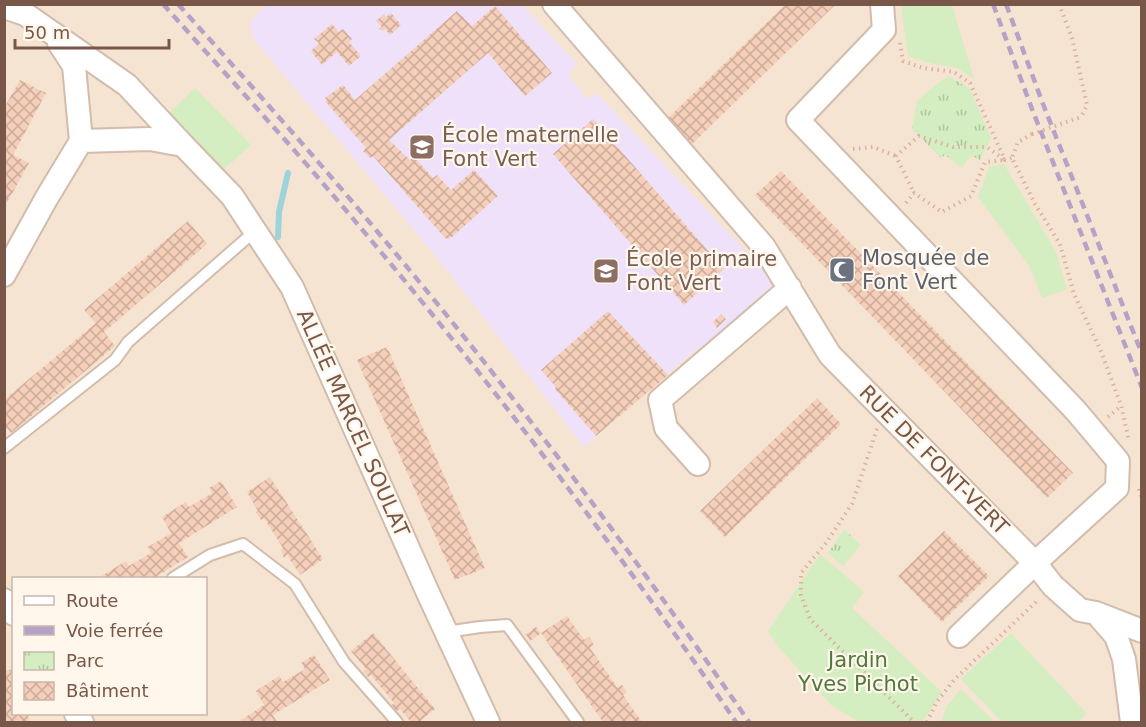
<svg xmlns="http://www.w3.org/2000/svg" width="1146" height="727" font-family="'DejaVu Sans',sans-serif">
  <defs>
    <pattern id="park-tufts" width="24" height="20" patternUnits="userSpaceOnUse" patternTransform="scale(1.5)"><rect width="24" height="20" fill="#d4edc1"/><path d="M3 7l-1-3M5 7V3M7 7l1-3M15 17l-1-3M17 17v-4M19 17l1-3" fill="none" stroke="#b1c39f"/></pattern>
    <pattern id="building-cross-hatch" width="8" height="8" patternUnits="userSpaceOnUse" patternTransform="scale(1.5)"><rect width="8" height="8" fill="#f5cfba"/><path d="M0 0l8 8M0 8l8-8" fill="none" stroke="#cbab99"/></pattern>
  </defs>
  <rect width="100%" height="100%" fill="#fef3e4"/>
  <path fill="#f6e4d2" fill-rule="evenodd" d="M4 5H1141V722H5ZM14 578H206V714H14Z"/>
  <path fill="#f0e1fa" d="M280 5H522L577 64 568 74 586 99 596 93 775 282 705 348 700 346 584 447 438 259 252 37 250 21 265 6Z"/>
  <path fill="#d4edc1" d="M901 5H952L974 79 957 68 930 63 908 56Z
    M195 88 251 145 222 171 169 113Z
    M1004 164 1056 252 1067 289 1042 298 1030 267 978 197 989 167Z
    M820 554 864 592 852 608 942 692 922 722H859L831 705 777 645 768 631Z
    M1011 633 1087 714 1078 722H1002L961 679Z
    M961 689 995 722H941L947 706Z"/>
  <path fill="url(#park-tufts)" d="M949 76 970 89 991 138 980 160 971 155 962 168 945 155 941 158 912 129 917 101 937 84Z
    M844 529 861 545 843 566 828 553Z"/>
  <g fill="none" stroke-linecap="round" stroke-linejoin="round">
    <path stroke="#9dd4db" stroke-width="6" d="M278 237 279 212 288 173"/>
  </g>
  <path fill="url(#building-cross-hatch)" d="M786 4H836L688 148 663 123Z
    M495 6 552 73 525 96 488 53 389 140 410 160 414 157 433 178 437 175 451 190 474 170 498 196 452 237 448 239 445 238 373 156 370 158 363 151 366 148 325 101 327 100 325 98 343 85 355 100 457 11 472 26Z
    M391 13 401 25 390 35 385 29 382 31 379 29 382 27 376 21 384 14 386 17Z
    M332 24 339 32 343 29 352 39 349 42 361 56 349 66 337 52 322 65 311 51 319 43 314 39Z
    M20 80 46 93 13 155 29 163 4 208V108Z
    M593 119 724 269 684 305 553 154Z
    M781 171 1073 473 1047 498 755 195Z
    M188 221 207 244 104 332 115 346 11 433 4 425V400L96 323 84 310Z
    M608 311 668 375 596 436 555 389 556 387 541 370Z
    M721 314 726 319 717 328 713 322Z
    M387 347 485 568 455 580 357 360Z
    M817 398 841 424 725 537 700 511Z
    M270 477 323 559 300 575 287 555 284 558 281 550 283 548 264 518 261 520 256 512 258 511 247 492Z
    M221 481 237 507 179 543 188 557 154 578H104L102 576 126 561 129 566 151 553 148 547 171 533 162 517 186 502 189 507 212 493 209 488Z
    M944 531 989 576 942 622 898 576Z
    M567 616 584 640 589 637 594 645 590 648 617 687 622 685 627 692 623 695 642 722H603L541 633Z
    M536 627 541 633 530 641 526 634Z
    M373 633 435 709 419 722H411L400 709 396 711 392 705 394 703 371 675 368 677 363 671 366 669 351 651Z
    M314 655 330 680 273 715 277 722H243L241 720 264 705 256 691 279 676 283 682 305 669 301 663Z
    M14 669V714H28L29 722H4V671Z"/>
  <g fill="none" stroke-linecap="round" stroke-linejoin="round">
    <defs>
      <path id="lane" d="M4 448 115 360 128 342 255 231
        M173 578 210 555 243 544 295 584 344 662 397 722
        M446 632 480 627 507 625 578 722"/>
      <path id="street" d="M554 4 764 247 830 355 1035 563 1053 586 1080 610 1096 613 1142 631
        M882 4 884 30 798 120 1076 411 1118 461 1117 488 1035 563 959 636
        M4 7 25 14 127 85 183 145
        M59 43 74 66 81 141
        M4 275 46 199 81 141 150 139 183 145 232 196 292 287 428 593 488 722
        M698 464 666 428 660 400 790 288
        M4 600 14 614
        M1097 614 1116 636 1124 659 1132 722
        M76 714 82 722"/>
    </defs>
    <use href="#lane" stroke="#d2bcac" stroke-width="14"/>
    <use href="#street" stroke="#d2bcac" stroke-width="26"/>
    <path stroke="#dab29d" stroke-width="4" stroke-dasharray="1.5 4.5" stroke-linecap="butt" d="M1059 4 1072 38 1087 105 1081 117
      M900 43 903 61 923 68 954 72 970 83 1005 160 1012 158
      M1032 134 1018 142 1012 158 1035 204 1060 244 1074 294 1100 349 1121 405 1129 441
      M853 149 873 147 896 156
      M906 203 914 193 942 212 971 196 985 162 1005 160 987 147H953L919 136 896 156 914 193
      M1108 417 1121 406
      M877 429 852 504 826 543 801 573V595L810 619 914 722
      M1139 489 1142 499
      M927 722 936 703 954 680 1038 600"/>
    <use href="#lane" stroke="#fff" stroke-width="10"/>
    <use href="#street" stroke="#fff" stroke-width="22"/>
    <path stroke="#b5a2c8" stroke-width="4.5" stroke-dasharray="9 6" stroke-linecap="butt" d="M163 4C211 58 260 111 308 166 461 343 604 529 736 722
      M178 4C245 79 312 153 376 230 509 387 632 552 749 722
      M993 4 1032 109 1142 388
      M1006 4 1043 104 1142 354"/>
    <path stroke="#dab29d" stroke-width="4" stroke-dasharray="1.5 4.5" stroke-linecap="butt" d="M1032 134 1081 117"/>
  </g>
  <defs>
    <symbol id="school-square" viewBox="-11 -11 22 22"><rect x="-9" y="-9" width="18" height="18" rx="4" fill="#8d6e63" stroke="#fff7ec"/><path d="M0-5L7-2L0 1L-7-2ZM-4 1L0 2.5L4 1V4Q0 6-4 4Z" fill="#fff"/></symbol>
    <symbol id="mosque-square" viewBox="-11 -11 22 22"><rect x="-9" y="-9" width="18" height="18" rx="4" fill="#6b7280" stroke="#fff7ec"/><path d="M3.5-4.9A6 6 0 1 0 3.5 4.9A5 5 0 1 1 3.5-4.9Z" fill="#fff"/></symbol>
  </defs>
  <g fill-rule="evenodd">
    <use href="#school-square" x="407" y="132" width="30" height="30"/>
    <use href="#mosque-square" x="827" y="255" width="30" height="30"/>
    <use href="#school-square" x="591" y="256" width="30" height="30"/>
  </g>
  <g text-anchor="middle" stroke-width="4.5" stroke-linejoin="round" paint-order="stroke">
    <g font-size="21" fill="#785e54" stroke="#fff7ec" text-anchor="start">
      <text x="442" y="142">École maternelle<tspan x="442" dy="24">Font Vert</tspan></text>
      <text x="626" y="266">École primaire<tspan x="626" dy="24">Font Vert</tspan></text>
    </g>
    <g font-size="21" fill="#5b616d" stroke="#fff7ec" text-anchor="start">
      <text x="862" y="265">Mosquée de<tspan x="862" dy="24">Font Vert</tspan></text>
    </g>
    <g font-size="21" fill="#785748" stroke="#fff7ec">
      <text transform="translate(353 423) rotate(66)" y="7">ALLÉE MARCEL SOULAT</text>
      <text transform="translate(934 460) rotate(45)" y="7">RUE DE FONT-VERT</text>
    </g>
    <g font-size="21" fill="#50793c" stroke="#fff7ec">
      <text x="858" y="667">Jardin<tspan x="858" dy="24">Yves Pichot</tspan></text>
    </g>
  </g>
  <rect width="1146" height="727" fill="none" stroke="#785748" stroke-width="12"/>
  <rect x="12" y="577" width="195" height="138" fill="#fff7ec" stroke="#c9b7aa" stroke-width="1.5"/>
  <rect x="24" y="596" width="30" height="9" fill="#ffffff" stroke="#c9b7aa" stroke-width="1.5"/>
  <text x="66" y="607" font-size="18" fill="#785748">Route</text>
  <rect x="24" y="626" width="30" height="9" fill="#b5a2c8" stroke="#c9b7aa" stroke-width="1.5"/>
  <text x="66" y="637" font-size="18" fill="#785748">Voie ferrée</text>
  <rect x="24" y="652" width="30" height="18" fill="url(#park-tufts)" stroke="#c9b7aa" stroke-width="1.5"/>
  <text x="66" y="667" font-size="18" fill="#785748">Parc</text>
  <rect x="24" y="682" width="30" height="18" fill="url(#building-cross-hatch)" stroke="#c9b7aa" stroke-width="1.5"/>
  <text x="66" y="697" font-size="18" fill="#785748">Bâtiment</text>
  <path d="M15 39v9h154v-9" fill="none" stroke="#785748" stroke-width="3"/>
  <text x="24" y="39" font-size="18" fill="#785748" stroke="#fff7ec" stroke-width="4.5" paint-order="stroke">50 m</text>
</svg>
